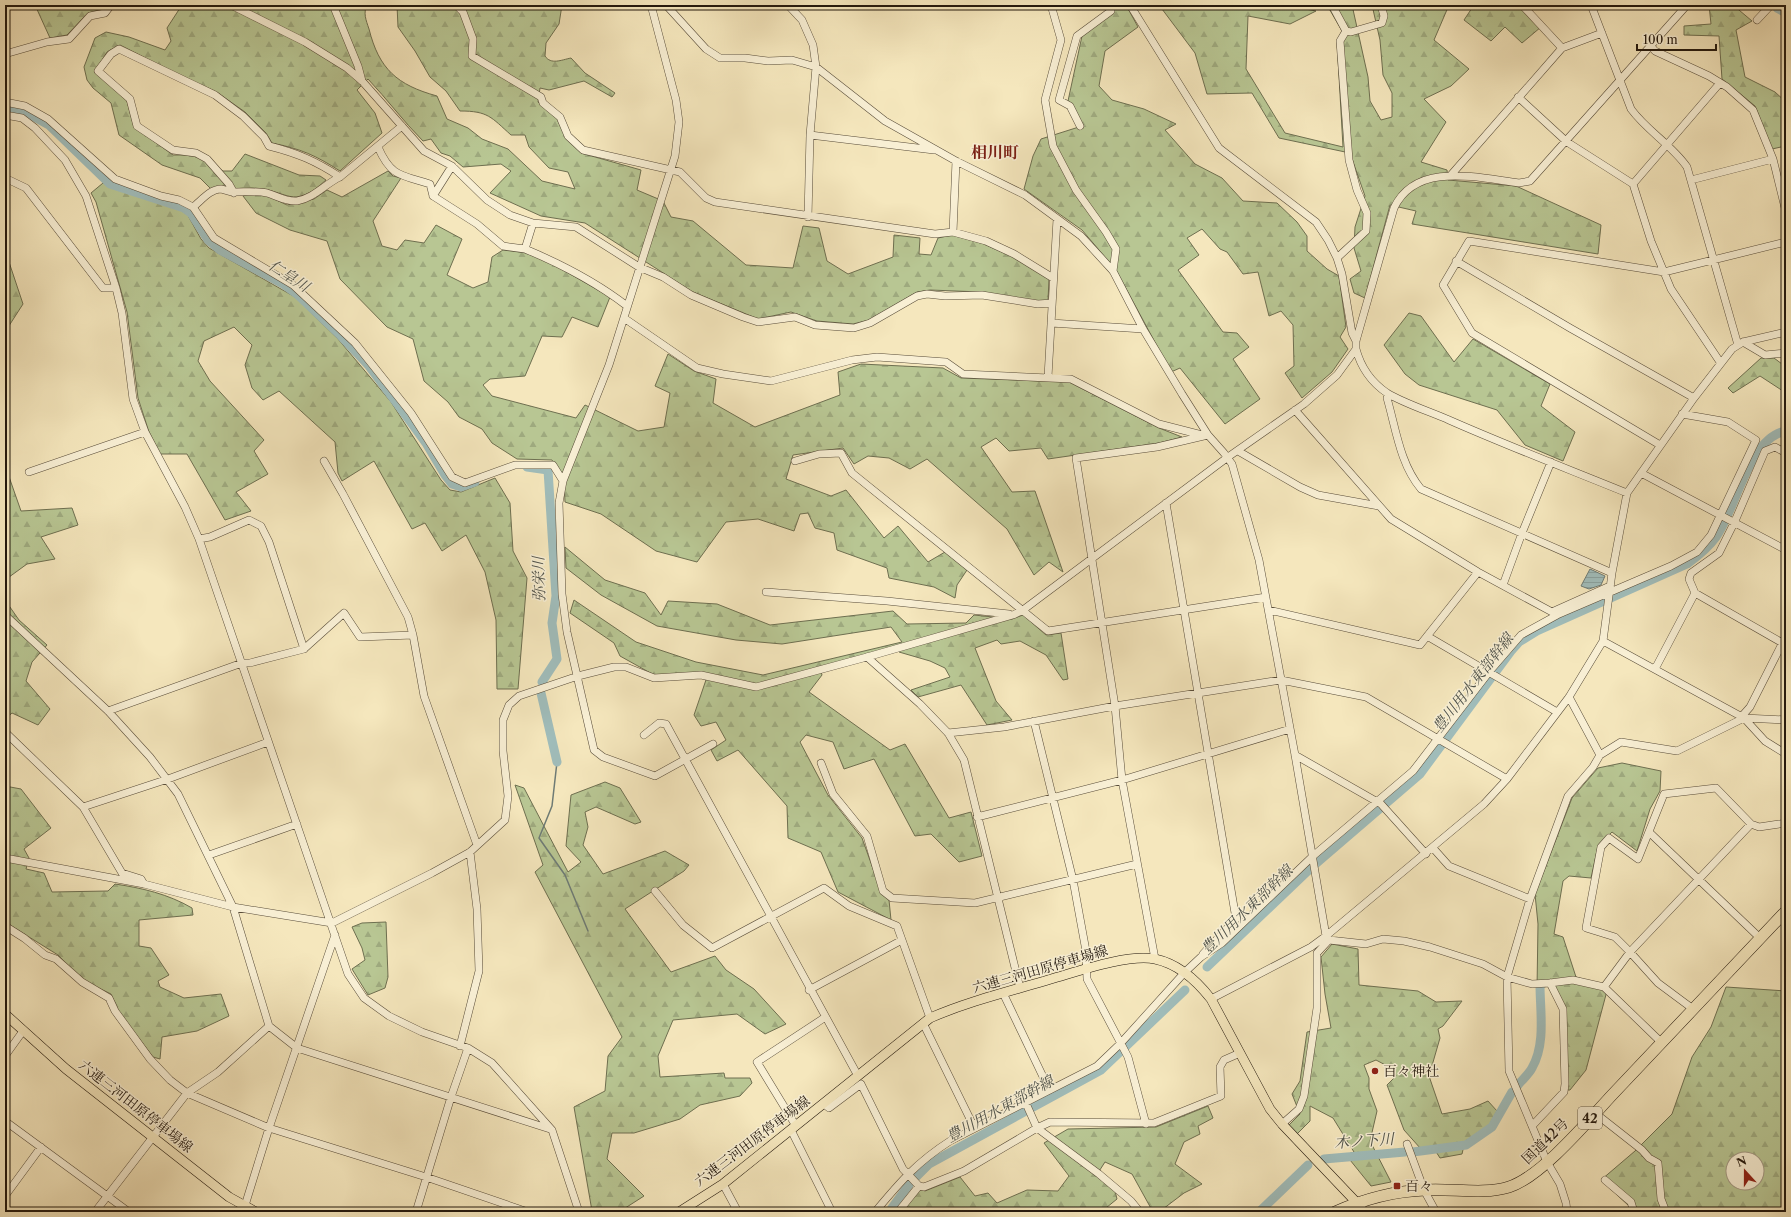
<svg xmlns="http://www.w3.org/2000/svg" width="1791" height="1217" font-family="'Libre Caslon Text','Noto Serif JP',serif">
  <defs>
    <pattern id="forest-firs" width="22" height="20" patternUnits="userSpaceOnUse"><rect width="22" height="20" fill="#b8c693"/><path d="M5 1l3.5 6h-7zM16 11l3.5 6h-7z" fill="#9ea97e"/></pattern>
    <pattern id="water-rules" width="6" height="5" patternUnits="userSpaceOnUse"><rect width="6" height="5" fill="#a0bdbb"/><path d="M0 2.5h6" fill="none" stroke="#8aa2a0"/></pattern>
  </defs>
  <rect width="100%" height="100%" fill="#f5e7bd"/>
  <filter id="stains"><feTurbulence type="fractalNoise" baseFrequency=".005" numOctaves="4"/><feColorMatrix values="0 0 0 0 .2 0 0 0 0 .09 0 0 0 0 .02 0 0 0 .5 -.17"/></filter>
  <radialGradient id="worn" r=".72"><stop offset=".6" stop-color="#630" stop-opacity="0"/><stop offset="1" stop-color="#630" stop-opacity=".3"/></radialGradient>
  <path fill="url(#forest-firs)" stroke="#6e6f50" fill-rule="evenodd" d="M35 5H106L103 9 88 13 67 35 50 38Z
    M180 5H367C363 13 366 20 369 29 379 69 397 85 437 96L447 119 468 128 482 139 508 149 542 181 575 189 568 172 549 168 529 147 525 135H511C491 117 488 111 460 111L446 91 430 77 415 51 398 27 397 5H562L559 24 546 43 545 56C551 65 561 60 571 58L585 73 615 93 612 97 584 81 549 90 540 88 538 102 557 119 566 137 581 153 641 170 637 190 663 201 671 217 693 221 746 265 793 268 803 226 819 228 827 261 848 274 893 257 894 235 920 238 919 254 931 255 938 238 952 235 984 244 1011 256 1049 278 1048 301 1037 302 981 292 930 290 917 292 869 320 853 324 817 321 791 312 758 319 693 292 585 223 541 216 490 193 511 171 501 164 463 167 450 156 441 153 431 139 423 141C403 121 387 99 368 79L357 90 375 113 382 133 340 171C315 155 301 149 272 143L266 133 245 112 215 91 185 78 120 45 107 52 95 72 127 101 134 127 173 155H190L202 159 223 171H232L245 154 299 175 320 176 326 180C291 212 289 189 252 188 239 188 226 190 212 190L200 178 162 165 119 135 111 103 93 88 87 80 84 67 95 38 106 32 129 37 165 50 171 41 167 28 180 8Z
    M1113 5H1126L1138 27 1105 51 1099 86 1112 100 1144 109 1176 124 1165 130 1195 164 1222 178 1243 201 1277 203 1297 222 1307 236V251L1327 269 1339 276 1346 327 1340 337 1348 349 1332 372 1302 398 1285 373 1294 366 1293 325 1281 311 1269 316 1258 272 1243 274 1227 252 1220 249 1202 229 1187 238 1199 255 1178 270 1223 332 1237 333 1249 347 1233 359 1260 399 1225 424 1180 368 1171 372 1116 270 1082 230 1024 189 1033 156 1041 139 1082 126 1073 105 1068 101 1082 36Z
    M1159 5H1285L1316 11 1290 24 1248 16 1246 69 1285 133 1343 147 1337 41 1342 31 1327 5H1352L1368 77 1370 101 1381 120 1392 117V93L1383 75 1380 40 1372 5H1449L1434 40 1469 69 1451 86 1424 99 1446 122 1421 162 1447 170 1448 180 1516 186 1601 225 1598 254 1412 224 1416 211 1390 205 1365 298 1354 293 1350 279 1361 271 1354 248 1355 227 1365 196 1350 153 1279 138 1252 93 1207 94 1195 53Z
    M1454 5H1518L1541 27 1522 43 1505 27 1491 41 1464 20 1472 8Z
    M1709 5H1733L1752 21 1736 30 1745 77 1775 92 1786 102V151L1781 147 1772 149 1755 106 1722 79 1719 36 1684 35V26L1711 24Z
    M388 171 393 176 401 178 373 221 382 246 397 250 405 240 424 243 436 225 462 239 447 275 473 288 488 282 492 257 503 250 527 253 558 267 610 297 598 327 572 317 562 337 542 336 525 376 490 379 483 385 492 396 576 418 585 405 638 431 664 427 670 393 655 386 668 354 694 371 716 379 713 403 755 427 840 395 838 372 861 364 943 368 961 378 1069 382 1159 428 1182 437 1159 443 1048 459 1041 448 1009 451 996 438 981 447 1012 492 1035 491 1063 572 1049 562 1034 575 1007 529 927 459 910 469 889 458 868 456 854 464 843 448 793 455 786 479 831 496 846 490 884 538 898 526 928 562 945 552 967 570 957 585 955 598 934 587 889 578 887 568 837 550 834 533 815 528 808 513 800 514 794 531 758 519 726 522 697 562 656 551 601 514 565 502 564 480 552 460 517 459 492 443 482 429 459 417 448 402 424 381 413 339 387 327 340 279 327 241 290 230 256 213 243 196 251 194 268 196 287 205 314 199 327 190 342 197Z
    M103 183 186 212 201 239 209 248 295 297 338 339 391 402 441 480 450 490 461 492 495 478 510 503 513 551 527 578 518 689H497L496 620 485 572 466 535 442 551 425 523 412 529 374 461 342 481 338 473 335 442 279 391 263 400 252 388 245 365 252 345 234 327 204 341 198 361 210 381 264 440 254 451 268 474 236 492 251 511 225 520 187 454H160L149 432 138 398 127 312 96 202 91 193Z
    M5 259H8L23 304 5 332Z
    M1409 313 1421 316 1454 362 1473 339 1550 384 1541 406 1575 432 1563 461 1525 445 1497 410 1419 385 1405 374 1384 345Z
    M1761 358H1774L1786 367V393L1760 376 1733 393 1728 388Z
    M5 471H7L21 511 72 508 78 525 41 537 55 559 27 564 5 580Z
    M565 547 605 580 645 593 661 615 668 601 717 604 770 625 893 611 907 624 966 623 974 615 1012 619 1023 615 1046 635 1061 633 1068 679 1063 680 1046 655 1020 641 1001 644 997 640 975 648 996 701 1012 720 987 725 961 685 918 697 911 690 950 677 945 668 930 661 899 652 897 647 820 668 822 675 809 692 890 750 905 744 949 818 971 812 982 856 959 862 931 834 915 836 874 759 844 769 833 742 806 735 800 742 828 795 862 838 882 894 889 900 891 920 838 892 821 852 788 838 787 806 738 750 717 761 711 750 726 740 716 722 701 726 694 715 708 674 654 675 620 656 614 643 570 613 574 600 636 642 696 662 763 675 902 642 891 627 782 644 736 640 657 626 601 595 566 568Z
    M5 600 19 620 47 645 32 662 26 681 50 709 38 725 12 713 5 719V613L8 612 5 608Z
    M1622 763 1661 771 1660 791 1650 809 1637 851 1612 832 1598 846 1591 878 1569 876 1563 881 1554 934 1563 937 1576 977 1608 987 1586 1070 1570 1090H1562L1560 1009 1548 986 1537 989 1538 924 1535 894 1572 798 1598 768Z
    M605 782 620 788 641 822 635 824 596 807 585 812 588 827 583 845 603 874 665 851 689 865 684 871 625 909 671 972 715 956 726 970 754 989 786 1024 765 1034 737 1014 673 1020 658 1056 660 1077 724 1073 725 1078H750L752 1083 740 1096 700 1105 680 1119 634 1133H612L607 1159 644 1196 619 1212H590L592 1211 574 1107 605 1091 608 1056 622 1037 535 872 543 865 515 785 524 788 568 872 581 862 566 846 571 795Z
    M5 786 21 789 51 828 24 849 29 858 26 869 44 873 52 892 108 891 115 884C142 888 168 894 192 908L193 915 139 920V946L151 948 169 975 158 981 160 987 184 998 221 994 229 1016 197 1031 162 1037 160 1059 153 1057 119 1012 111 994 82 980 58 955 5 922Z
    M386 922 388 977 385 988 368 995 352 969 365 960 362 948 352 927 362 923Z
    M1332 944 1358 949 1359 985 1418 991 1436 1002 1462 1001 1443 1026 1438 1029 1440 1038 1429 1076 1442 1114 1470 1109 1488 1101 1497 1111 1487 1129 1465 1141 1462 1154 1440 1158 1433 1147 1421 1149 1404 1130 1387 1085 1396 1076 1393 1069 1376 1060 1364 1065 1369 1078V1089L1377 1111 1370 1141 1391 1182 1371 1186 1346 1155 1354 1152 1333 1118 1310 1106V1121L1297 1134 1289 1125 1300 1114 1292 1094 1300 1081 1307 1032 1331 1028 1325 994 1321 957Z
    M1726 987 1786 991V1212H1630L1629 1206 1601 1180 1635 1151 1672 1114 1692 1057 1711 1027ZM1733 1159H1757V1183H1733Z
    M1208 1106 1213 1118 1198 1126 1200 1134 1184 1142 1175 1164 1202 1184 1184 1193 1159 1212H1153L1132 1174 1105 1162 1096 1176 1115 1191 1117 1199 1101 1212H901L920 1189 925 1191 960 1177 975 1196 988 1193 997 1203 1027 1190 1058 1191 1069 1176 1044 1143 1068 1129 1156 1127Z"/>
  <path fill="url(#water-rules)" stroke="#6e7b75" d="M1590 569 1605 576 1601 585 1589 589 1581 586Z"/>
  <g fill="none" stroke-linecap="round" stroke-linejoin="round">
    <path stroke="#6e7b75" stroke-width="1.5" d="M5 300 7 306 5 309
      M557 762 552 806 539 838 565 875 588 931"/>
    <path stroke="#a0bdbb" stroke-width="9" d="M1777 8 1786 13
      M5 108 27 113 49 125 110 184 184 208 191 213 208 240 220 250 283 284 297 294 339 334 369 366 396 402 426 443 445 475 452 484 461 487 475 482
      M527 467 548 470 556 596 552 623 557 659 542 682
      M541 693 557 762
      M1207 967 1313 866 1420 774 1511 651 1519 642 1537 631 1687 564C1698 556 1708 548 1716 537 1736 509 1749 437 1786 431
      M1518 1085C1523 1079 1529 1074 1532 1068 1546 1044 1540 1011 1540 985
      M1413 1152 1466 1145 1492 1127 1512 1092
      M1324 1159 1405 1152
      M889 1212 911 1182 929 1164 1101 1070 1185 990
      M1259 1212 1308 1165"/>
    <defs>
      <path id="minor" d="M231 5 305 42 347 68 362 81 424 151 452 166 487 200 510 215 533 223 576 227 639 267 663 277 691 295 743 317 758 322 795 317 815 325 854 328 870 323 917 296 927 294 945 296 982 295 1038 304 1052 303
        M333 5 358 66 362 81
        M456 5 463 12 473 39 472 56 541 97 543 103 560 117 568 136 583 150 680 172 706 198 715 202 935 234 953 232 986 241 1014 254 1053 278
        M651 5 676 100 679 122 675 156 609 365 563 481 559 503 562 594 567 632 594 750 603 757 655 776 713 744
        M666 5 706 49 720 58H745L768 61 792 60 816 67 885 121 956 161 1025 195 1081 236 1113 271 1143 329 1182 394 1208 435 1224 453 1232 464 1259 560 1295 755 1326 936 1329 940 1366 944 1383 939 1404 941 1430 947 1483 964 1507 977 1532 984 1550 983 1573 980 1604 987 1662 1043
        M788 5 802 20 813 45 816 67 810 135 808 217
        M1051 5 1061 40 1045 100 1053 146 1076 190 1106 232 1116 249 1113 271
        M1130 5 1219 148 1316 222 1328 240 1337 258 1342 274 1352 333 1356 341
        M1332 5 1346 31
        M1522 5 1562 48
        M1591 5 1631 109C1647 131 1672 145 1687 167L1738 345
        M1757 20 1771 5
        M1346 31 1351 32 1382 23 1384 16 1381 5
        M1650 45 1655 51 1709 76 1727 87 1753 110 1773 159 1786 212
        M5 54 47 42 69 39 90 16 105 13 111 5
        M1518 97 1567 142 1633 184 1651 241 1671 289 1720 362
        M5 102 25 106 48 119 115 179 161 196 179 200 193 207 214 238 293 285 355 343 411 413 452 477 465 483 515 465H553L563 481
        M5 115 22 118 35 128 65 160 86 196 116 288 122 313 133 399 145 432 185 507 199 539 348 974 364 998 389 1016 422 1032 468 1048 492 1063 552 1130 579 1212
        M1080 126 1070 106 1059 100 1077 36 1111 11V5
        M810 135 934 150
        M378 147C391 177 401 175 430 184L433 196 477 224 503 246 525 249
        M1451 175 1562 48 1602 33
        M5 178 26 188 103 288H116
        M1691 180 1773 159
        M1633 184 1720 83
        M234 193 229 184 207 159 196 153 173 150 137 126 130 99 98 71 111 54 119 49 215 95 243 116 264 137 269 146C297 153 316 161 340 177
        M433 196 452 166
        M193 207C201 201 210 189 221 189 226 190 231 193 236 192 247 192 257 191 267 193 277 196 286 202 297 201 314 198 325 184 340 177L402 126
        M533 223 525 249C561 264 596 282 627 306
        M953 232 956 161
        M1337 258 1366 231 1367 213 1357 190 1349 160 1340 41 1346 31
        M1456 261 1570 328 1694 398
        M624 318 697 368 723 374 771 381 852 360 877 357 946 362 963 374 1071 379 1159 424 1202 435
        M1051 323 1143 329
        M1743 342 1765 355 1786 353
        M1356 349C1361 368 1371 382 1387 393 1403 403 1431 412 1449 420 1508 446 1568 469 1627 493
        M1048 377 1057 219
        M1388 394 1387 398C1396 429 1400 464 1421 489L1612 573
        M1295 410 1391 519 1478 572 1552 612 1610 586
        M1660 445 1472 333 1443 285 1469 241 1664 272 1786 242
        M1238 451 1300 487 1318 495 1379 506
        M1786 453 1775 447 1765 451 1735 521 1719 553 1691 573 1689 579 1695 593 1786 645
        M324 461 343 494 408 617 413 635 424 696 477 845
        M795 461 819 454 841 453 852 473 1048 631 1266 597
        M29 472 145 432
        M1641 473 1786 550
        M1166 503 1236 919 1203 954
        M199 539 210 537 249 520 261 526 269 542 304 649 344 613 360 637 413 635
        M1503 585 1522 533 1551 462
        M766 592 887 601 1009 614
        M1269 610 1420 645 1478 572
        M5 615 108 711 150 757 178 794 233 907 269 1026 297 1048 550 1129
        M1427 636 1557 712
        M1603 641 1744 718 1786 720
        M867 657 920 704 948 733 964 760 1020 988
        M1655 669 1695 593
        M1569 697 1600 755
        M108 711 242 663H250L304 649
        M1742 716 1750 707 1786 636
        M1034 721 1073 880 1086 951 1087 979 1128 1057 1146 1124
        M5 732 83 807 122 873 141 879 144 884
        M948 733 1004 727 1115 706 1281 680 1366 697 1507 779
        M644 735 659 723 666 724 858 1076
        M1295 755 1381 804 1426 854
        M821 763 833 794 867 836 883 891 892 898 975 903 1137 864
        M83 807 168 779 268 742
        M977 817 1122 780 1290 729
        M1649 832 1760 938
        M1433 848 1449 866 1530 899
        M209 855 297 824
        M5 858 144 884 233 907 332 923 432 873 470 852 505 820 508 796 503 751V720L509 705 519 696 578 676 614 667H626L654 678 701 675 756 687 867 657 1013 615 1023 610 1228 457 1304 404 1337 375 1356 349V341L1394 208C1416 161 1478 178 1519 183L1530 181 1687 5
        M655 891 683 925 712 948 824 888 849 906 897 926 930 1018
        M5 926 24 938 45 955 56 959 82 982 109 998 115 1011 150 1059 170 1080 187 1093 269 1128 426 1177 528 1212
        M1155 959 1122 780 1115 706 1076 458 1157 447 1208 435
        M1604 987 1630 952 1751 824
        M809 990 902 940
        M1003 993 1046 1083 1044 1087 1024 1099
        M1211 999 1311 947 1326 936 1484 804 1507 779 1569 697 1603 641 1612 573 1627 493 1694 398 1732 349 1743 342 1786 332
        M1693 1009 1658 983 1630 952 1615 937 1586 928 1601 847 1609 838 1638 859 1664 794 1716 788 1751 824 1759 827 1786 823
        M923 1023 973 1125 980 1121
        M460 1046 479 971 477 909 470 852
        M5 1056 23 1031
        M1024 1099 1037 1128 1099 1174 1131 1201 1140 1212
        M824 1104 829 1108 861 1084 903 1169 919 1186 924 1187 964 1171 1037 1128 1050 1122 1154 1123 1221 1096 1220 1067 1224 1060 1240 1053
        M1595 1113 1642 1150 1649 1158 1658 1163 1661 1199 1666 1212
        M5 1121 129 1212
        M1282 1124 1299 1109 1304 1096 1317 1008V953L1329 940
        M796 1126 757 1062 824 1018
        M1532 1126 1564 1092 1565 1084 1563 1009 1550 983
        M791 1130 832 1212
        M1407 1144 1424 1190 1436 1212
        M1605 1180 1631 1202 1634 1212
        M723 1184 738 1212
        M5 1196 41 1147
        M1357 1203 1366 1212
        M95 1212 187 1093 218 1072 269 1026
        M243 1212 269 1128 335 935
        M416 1212 451 1097 468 1048
        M875 1212C900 1182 917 1162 950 1141L1097 1066 1120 1044 1185 972 1201 957 1222 943 1313 856 1413 771 1489 672 1521 635 1559 614 1671 566 1697 552 1711 535 1756 440 1728 422 1682 414
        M898 1212 919 1186
        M1567 1212 1566 1203 1560 1184 1547 1162 1509 1071 1507 977 1530 899 1568 796 1593 767 1600 755 1621 742 1677 751 1744 718 1765 741 1786 754"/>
      <path id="major" d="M5 1014 66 1069 229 1197 256 1212
        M679 1212 723 1184 930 1018C969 1001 1011 991 1051 979 1079 971 1127 954 1155 959 1179 964 1197 981 1211 999L1270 1109 1282 1124 1357 1203"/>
      <path id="highway" d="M1335 1212C1362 1200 1395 1191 1425 1190 1452 1188 1483 1195 1509 1187 1541 1177 1588 1121 1612 1095 1670 1034 1728 972 1786 911"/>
    </defs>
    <use href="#minor" stroke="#584c39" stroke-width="8"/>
    <use href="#major" stroke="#23180d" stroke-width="10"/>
    <use href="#highway" stroke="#23180d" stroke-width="12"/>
    <use href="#minor" stroke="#f8efd4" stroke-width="7"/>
    <use href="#major" stroke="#f5e7bd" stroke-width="9"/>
    <use href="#highway" stroke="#f5e7bd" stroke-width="11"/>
  </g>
  <g fill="#8f2418" stroke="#f8efd4" stroke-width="1.5">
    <circle cx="1375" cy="1071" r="4"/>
    <rect x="1393" y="1182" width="8" height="8" rx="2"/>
  </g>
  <g text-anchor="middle" stroke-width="3" stroke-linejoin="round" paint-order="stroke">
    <rect fill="#f8efd4" stroke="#635849" stroke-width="1" x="1578" y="1107" width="24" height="22" rx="3"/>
    <g font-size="13" font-weight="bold" fill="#23180d">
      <text x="1590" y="1123">42</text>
    </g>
    <g font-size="14" fill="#23180d" stroke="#f8efd4">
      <text transform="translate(1040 969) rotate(-16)" y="5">六連三河田原停車場線</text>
      <text transform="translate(136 1106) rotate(38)" y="5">六連三河田原停車場線</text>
      <text transform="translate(752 1141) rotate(-37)" y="5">六連三河田原停車場線</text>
      <text transform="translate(1545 1141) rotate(-44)" y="5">国道42号</text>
    </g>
    <g font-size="14" fill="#23180d" stroke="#f8efd4" text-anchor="start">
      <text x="1383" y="1076">百々神社</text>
      <text x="1405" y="1191">百々</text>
    </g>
    <g font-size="15" font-style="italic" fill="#4f524a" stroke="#f8efd4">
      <text transform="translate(289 276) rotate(33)" y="5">仁皇川</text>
      <text transform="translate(539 579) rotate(-91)" y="5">弥栄川</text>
      <text transform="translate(1473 683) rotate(-52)" y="5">豊川用水東部幹線</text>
      <text transform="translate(1247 910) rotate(-44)" y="5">豊川用水東部幹線</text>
      <text transform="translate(1000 1109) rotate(-29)" y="5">豊川用水東部幹線</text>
      <text transform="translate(1364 1141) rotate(-4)" y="5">木ノ下川</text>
    </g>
    <g font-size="16" font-weight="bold" fill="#7a1f14" stroke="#f8efd4">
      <text x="995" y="158">相川町</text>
    </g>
  </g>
  <rect width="1791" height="1217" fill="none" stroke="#f5e7bd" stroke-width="20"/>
  <rect x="6" y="6" width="1779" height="1205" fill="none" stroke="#23180d" stroke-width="2"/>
  <rect x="10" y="10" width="1771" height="1197" fill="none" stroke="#23180d"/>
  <g transform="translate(1745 1171) rotate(339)"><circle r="19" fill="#f8efd4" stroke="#a39984"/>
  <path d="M0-3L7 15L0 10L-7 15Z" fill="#8f2418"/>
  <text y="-6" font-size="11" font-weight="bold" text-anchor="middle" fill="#23180d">N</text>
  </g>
  <path d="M1637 44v6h79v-6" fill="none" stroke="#23180d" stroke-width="2"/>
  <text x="1643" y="44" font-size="12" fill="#23180d" stroke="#f8efd4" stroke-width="3" paint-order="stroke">100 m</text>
  <rect width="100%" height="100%" filter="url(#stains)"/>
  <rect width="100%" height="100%" fill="url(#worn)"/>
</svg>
